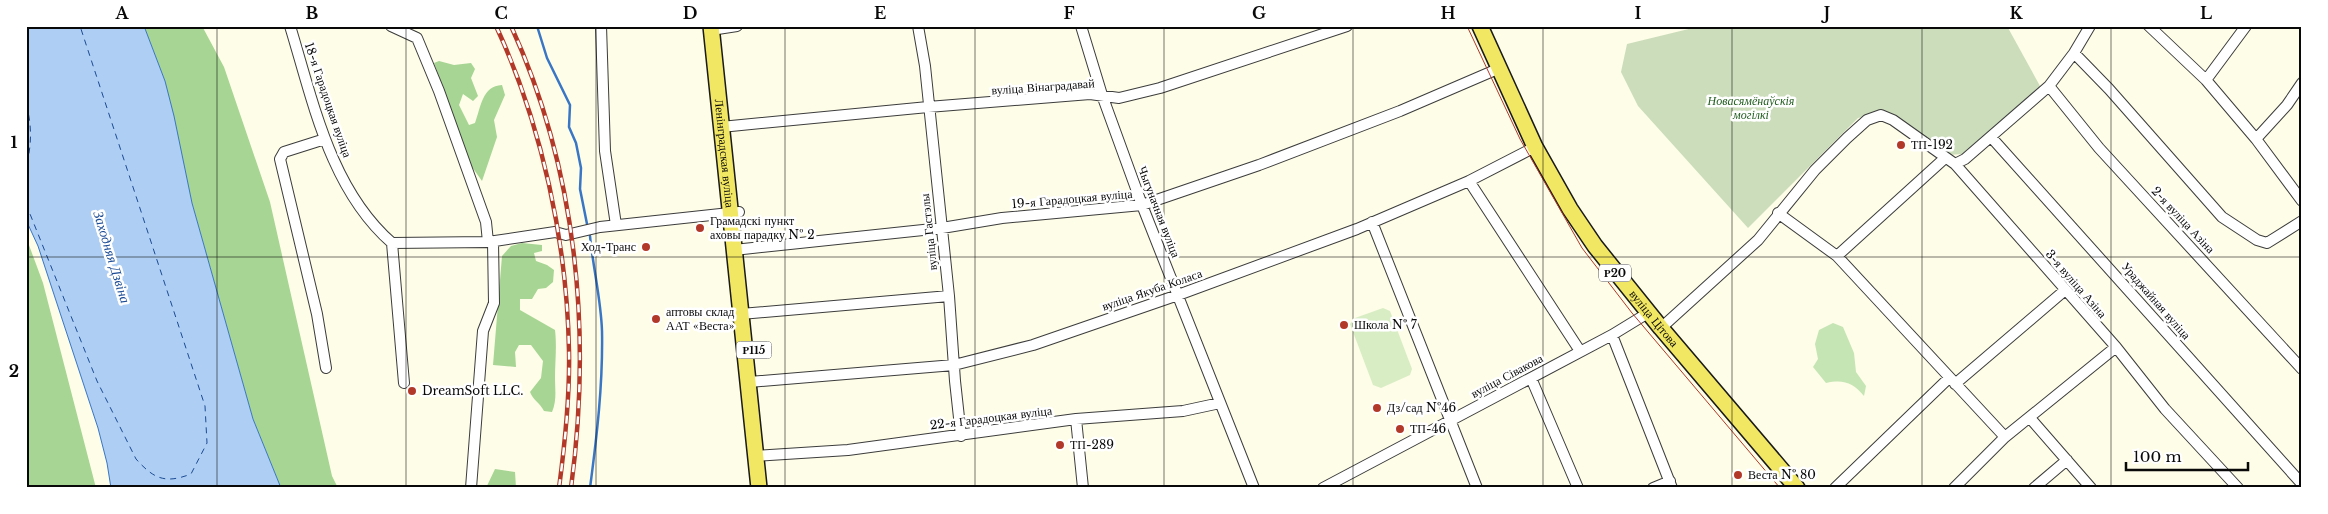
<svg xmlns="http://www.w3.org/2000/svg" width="2328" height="514" font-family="'Libre Baskerville',serif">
  <rect width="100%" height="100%" fill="#fefde7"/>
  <path fill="#c5e5b4" d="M1833 323 1843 327 1854 353 1856 372 1866 386 1864 396C1853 383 1844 379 1826 383L1813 367 1818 359 1815 344 1819 330Z"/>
  <path fill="#a6d594" d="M144 26H202L224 67 270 202 332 476 338 488H281L253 419 192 203 165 81Z
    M439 61 454 65 471 63 475 69 471 78 478 96 473 101 463 94 459 105 469 125 475 123C481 107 482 86 502 85L505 95 494 120 497 137 482 181 472 167 434 63Z
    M26 237 43 283 96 488H26Z
    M522 243 542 245V251L534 253 536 261 547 265 554 270 553 282 546 288 538 289 532 299H520V310L555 330C557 347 555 361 555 378 555 390 557 400 552 412L544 411C540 403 533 400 530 392L541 378 543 361 531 345H519L515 352 516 367 493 365 502 256 511 246Z
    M495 469 515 472 516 488H486Z"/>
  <path fill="#cdb" d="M1701 26H2007L2040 86 1963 154 1947 155 1885 112 1858 118 1748 228 1638 106 1621 72 1627 44Z"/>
  <path fill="#d9edc5" d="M1383 308 1390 311 1412 369 1410 375 1381 388 1373 385 1350 324 1355 318Z"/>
  <path fill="#aecef3" stroke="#3976c6" d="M26 26H144L165 81 174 116 192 203 253 419 281 488H111L107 463 98 428 38 246 26 220Z"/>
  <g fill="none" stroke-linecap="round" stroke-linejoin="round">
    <path stroke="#3976c6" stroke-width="2.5" d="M537 26 547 58 570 105 569 127 576 143 581 168 580 189 587 224
      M590 488C597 435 603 384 602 331 601 299 593 268 590 236"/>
    <path stroke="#1a4b94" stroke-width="1" stroke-dasharray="6 5" stroke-linecap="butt" d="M26 104C32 124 32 146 26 166
      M26 204 97 381 136 459C154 479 165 484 191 474L207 443 205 406 80 26"/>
    <defs>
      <path id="minor" d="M290 26C313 101 330 189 392 243L488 242 555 232 566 235 600 227 739 212
        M391 26 417 38 439 91 486 222 488 242
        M601 26 605 151 616 225
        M918 26 925 66 949 296 955 381 961 436
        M1081 26 1102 95 1142 205 1254 488
        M2149 26 2206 80 2256 139 2302 201
        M711 30 737 26
        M2074 53 2109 89 2222 217 2257 240 2267 243 2302 221
        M2206 80 2246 26
        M2049 86 2099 148 2302 369
        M721 127 928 107 1090 94 1119 98 1160 88 1347 26
        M1991 137 2302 484
        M325 139 284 152 280 159 317 314 326 368
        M2256 139 2287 105 2302 83
        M1955 164 1965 159 2049 86 2074 53 2090 26
        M1469 181 1580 351
        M1778 213 1837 256 2005 437
        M1372 222 1477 488
        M392 243 404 383
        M734 250 942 228 1002 218 1142 205 1259 165 1400 111 1500 68
        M1837 256 1945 158
        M741 314 949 296
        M1661 328 1758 240 1815 170 1847 138 1867 120 1881 115 1893 120 1955 164 2116 347 2165 409 2238 488
        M1612 335 1672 488
        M1531 378 1578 488
        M749 382 954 365 1033 345 1178 295 1357 229 1469 181 1535 147
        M1955 384 2064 291
        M2030 418 2091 488
        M1076 419 1083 488
        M756 456 848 450 1076 419 1183 411 1220 403
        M471 488 483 331 494 303 493 242
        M1323 488 1612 335 1648 313
        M1653 488 1670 481
        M1835 488 1949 378
        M1954 488 2005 437 2116 347
        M2034 488 2067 460"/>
      <g id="primary">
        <path id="s1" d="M711 26 759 488"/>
        <path id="s2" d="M1480 26 1535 147 1570 209 1595 246 1661 328 1797 488"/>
      </g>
    </defs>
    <use href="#minor" stroke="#3c3c3c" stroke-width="12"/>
    <use href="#primary" stroke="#1a1a1a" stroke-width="18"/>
    <use href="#minor" stroke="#fff" stroke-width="10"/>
    <use href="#primary" stroke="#f2e762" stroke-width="15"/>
    <path stroke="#b23929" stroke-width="1" d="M1467 26 1520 139 1582 248 1632 313 1780 488"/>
    <defs>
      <path id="rail" d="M496 26C542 125 567 242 569 351 570 397 565 443 559 488
        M511 26C577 170 592 332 571 488"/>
    </defs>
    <use href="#rail" stroke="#b23929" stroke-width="4.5"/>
    <use href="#rail" stroke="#fff" stroke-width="2.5" stroke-dasharray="8" stroke-linecap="butt"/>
  </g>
  <path fill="none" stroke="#090909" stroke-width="1" stroke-opacity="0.55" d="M217 26V488M406 26V488M596 26V488M785 26V488M975 26V488M1164 26V488M1353 26V488M1543 26V488M1732 26V488M1922 26V488M2111 26V488M26 257H2302"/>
  <g fill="#b23929" stroke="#fff" stroke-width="2">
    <circle cx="1901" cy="145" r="5"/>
    <circle cx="700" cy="228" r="5"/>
    <circle cx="646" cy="247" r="5"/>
    <circle cx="656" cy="319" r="5"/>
    <circle cx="1344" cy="325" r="5"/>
    <circle cx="412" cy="391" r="5"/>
    <circle cx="1377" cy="408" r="5"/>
    <circle cx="1400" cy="429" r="5"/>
    <circle cx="1060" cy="445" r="5"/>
    <circle cx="1738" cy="475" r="5"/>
  </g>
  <g text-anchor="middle" stroke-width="5" stroke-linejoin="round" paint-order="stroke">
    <g fill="#fff" stroke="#535353" stroke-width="1">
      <rect x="1599" y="264.5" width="32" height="17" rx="4"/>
      <rect x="736.5" y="341.5" width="35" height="17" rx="4"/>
    </g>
    <g font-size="11" font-weight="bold" fill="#090909">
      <text x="1615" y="277">Р20</text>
      <text x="754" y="354">Р115</text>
    </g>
    <g font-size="12" fill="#090909" stroke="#fff">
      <text transform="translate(1043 87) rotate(-4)" y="4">вуліца Вінаградавай</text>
      <text transform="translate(328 100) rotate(71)" y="4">18-я Гарадоцкая вуліца</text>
      <text dy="4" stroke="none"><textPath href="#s1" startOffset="128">Ленінградская вуліца</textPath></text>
      <text transform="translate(1072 199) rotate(-5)" y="4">19-я Гарадоцкая вуліца</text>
      <text transform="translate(1159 212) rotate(69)" y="4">Чыгуначная вуліца</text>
      <text transform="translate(2183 220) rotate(47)" y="4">2-я вуліца Азіна</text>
      <text transform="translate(929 232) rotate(-96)" y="4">вуліца Гастэлы</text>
      <text transform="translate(2076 284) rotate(49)" y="4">3-я вуліца Азіна</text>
      <text transform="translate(1152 290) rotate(-19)" y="4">вуліца Якуба Коласа</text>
      <text transform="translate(2156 301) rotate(49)" y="4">Ураджайная вуліца</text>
      <text dy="4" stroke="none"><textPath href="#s2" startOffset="342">вуліца Цітова</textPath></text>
      <text transform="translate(1507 376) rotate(-28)" y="4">вуліца Сівакова</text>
      <text transform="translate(991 418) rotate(-7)" y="4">22-я Гарадоцкая вуліца</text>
    </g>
    <g font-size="12" font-style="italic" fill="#215d1e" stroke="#fff">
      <text x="1751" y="105">Новасямёнаўскія<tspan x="1751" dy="14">могілкі</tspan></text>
    </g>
    <g font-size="12" fill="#090909" stroke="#fff" text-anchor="start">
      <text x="1911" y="149">ТП-192</text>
      <text x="710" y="225">Грамадскі пункт<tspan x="710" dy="14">аховы парадку № 2</tspan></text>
      <text x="636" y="251" text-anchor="end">Ход-Транс</text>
      <text x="666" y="316">аптовы склад<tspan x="666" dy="14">ААТ «Веста»</tspan></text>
      <text x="1354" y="329">Школа № 7</text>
      <text x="422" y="395">DreamSoft LLC.</text>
      <text x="1387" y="412">Дз/сад №46</text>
      <text x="1410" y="433">ТП-46</text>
      <text x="1070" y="449">ТП-289</text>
      <text x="1748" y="479">Веста № 80</text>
    </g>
    <g font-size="14" font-style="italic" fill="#1a4b94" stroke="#fff">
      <text transform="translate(112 257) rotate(73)" y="5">Заходняя Дзвіна</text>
    </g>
  </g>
  <rect width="2328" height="514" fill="none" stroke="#ffffff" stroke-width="55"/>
  <path d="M2126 462v8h122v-8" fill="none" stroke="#090909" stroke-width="2.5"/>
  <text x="2133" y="462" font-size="15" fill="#090909" stroke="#ffffff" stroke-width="4" paint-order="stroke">100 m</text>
  <rect x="28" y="28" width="2272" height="458" fill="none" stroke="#090909" stroke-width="2"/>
  <g font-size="16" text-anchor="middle" font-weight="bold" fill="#090909">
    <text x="122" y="19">A</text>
    <text x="312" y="19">B</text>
    <text x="501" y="19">C</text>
    <text x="690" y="19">D</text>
    <text x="880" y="19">E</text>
    <text x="1069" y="19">F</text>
    <text x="1259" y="19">G</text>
    <text x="1448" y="19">H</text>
    <text x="1638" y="19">I</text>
    <text x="1827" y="19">J</text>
    <text x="2016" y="19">K</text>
    <text x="2206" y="19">L</text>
    <text x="14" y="148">1</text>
    <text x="14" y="377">2</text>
  </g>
</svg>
